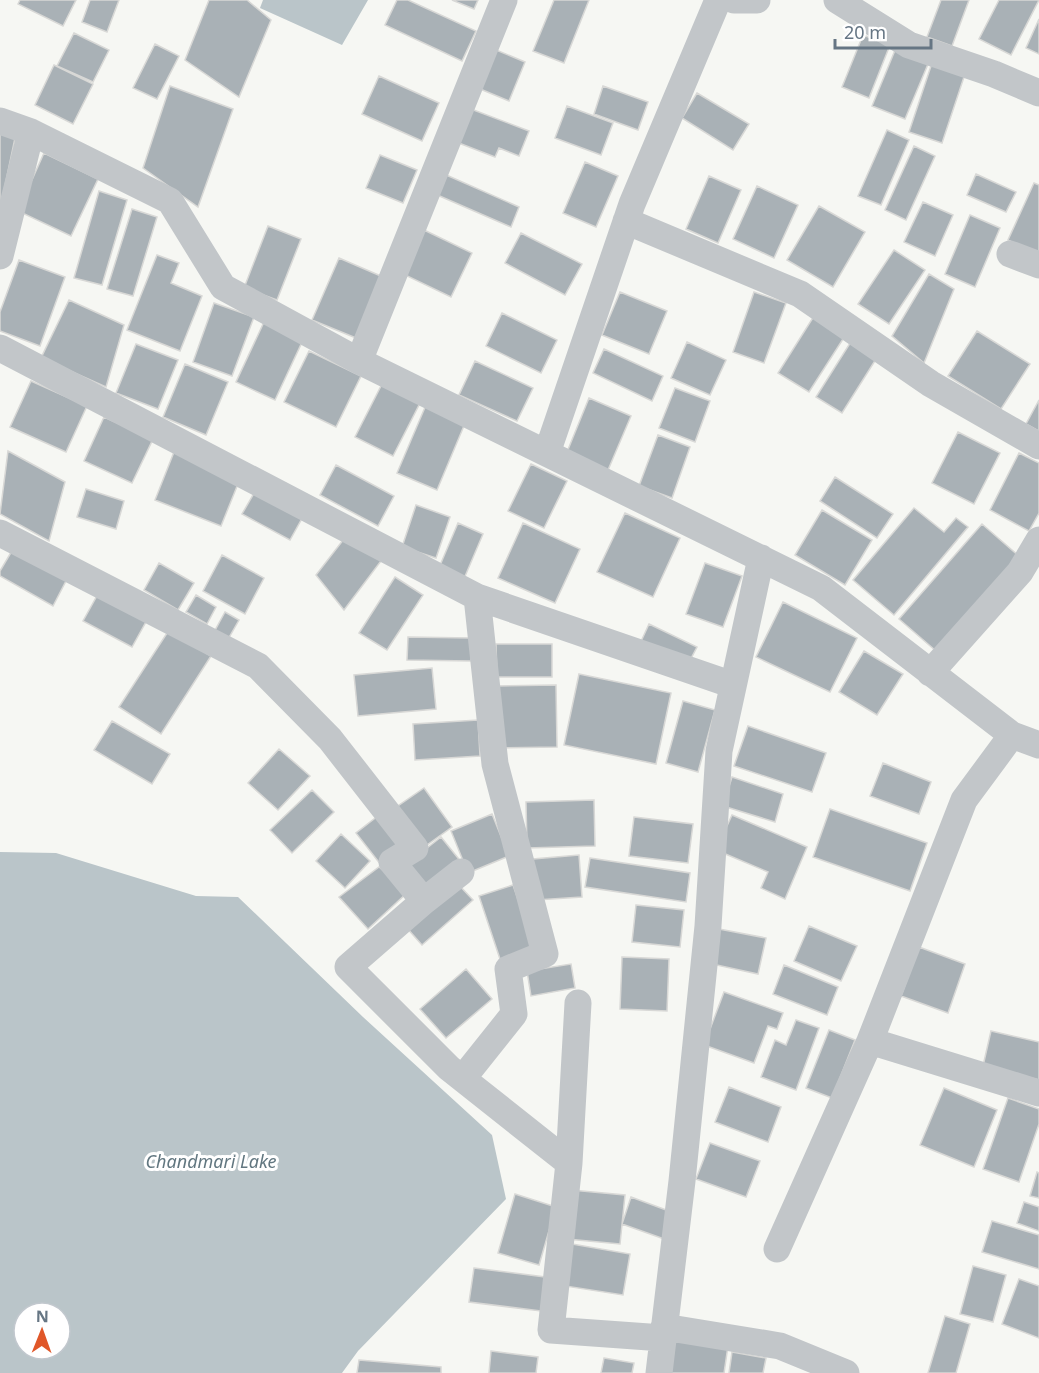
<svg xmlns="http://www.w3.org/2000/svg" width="1039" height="1373" font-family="'Noto Sans',sans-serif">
  <rect width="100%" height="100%" fill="#f6f7f3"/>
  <path fill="#bac5c9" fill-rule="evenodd" d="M263 0H368L342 45 260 8Z
    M0 852 56 853 196 896 238 897 363 1017 492 1135 506 1199 358 1351 342 1373H0ZM24 1313H60V1349H24Z"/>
  <path fill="#a9b1b6" stroke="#d8d8d6" stroke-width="1.5" d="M20 0H76L63 26 18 4Z
    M90 0H119L107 32 82 22Z
    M209 0H247L271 20 239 97 185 60Z
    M397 0H408L476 31 462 61 385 25Z
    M452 0H478L474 9Z
    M554 0H589L564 63 533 51Z
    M941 0H969L952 46 927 37Z
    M999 0H1039L1011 55 979 39Z
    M1039 19V54L1026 48Z
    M74 33 109 50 93 82 57 66Z
    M863 35 890 45 869 98 842 87Z
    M898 43 931 57 905 119 872 106Z
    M155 44 179 56 157 99 133 88Z
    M489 47 525 62 509 101 473 86Z
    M933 60 966 71 942 143 909 132Z
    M54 65 93 84 73 124 35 105Z
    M379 76 439 103 422 141 362 114Z
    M170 86 233 109 198 207 143 168Z
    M603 86 648 102 638 130 594 114Z
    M697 93 749 124 733 150 682 118Z
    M463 106 529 131 519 156 499 148 495 157 451 140Z
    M567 106 613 123 601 155 555 138Z
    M887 130 909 140 881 205 858 196Z
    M0 134 15 138 1 205H0Z
    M914 146 935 156 906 220 885 210Z
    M44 153 98 179 71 236 18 211Z
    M380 155 417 170 403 203 366 188Z
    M585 162 618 176 596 227 563 213Z
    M444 174 519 207 511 227 435 194Z
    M976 174 1016 192 1006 212 967 195Z
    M709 176 741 190 718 243 686 229Z
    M1034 183 1039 185V255L1008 240Z
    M757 186 798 205 774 258 733 239Z
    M99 191 127 200 102 285 74 278Z
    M923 202 953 215 935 256 904 242Z
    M819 206 865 232 833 287 787 260Z
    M132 209 157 217 133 296 107 289Z
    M970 215 1000 228 975 287 945 274Z
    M268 226 301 239 277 300 244 288Z
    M424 230 472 253 451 297 403 274Z
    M521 233 582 264 565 295 505 263Z
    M894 250 925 270 889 324 858 304Z
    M157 255 179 263 171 283 202 296 180 351 127 330Z
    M339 258 383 277 356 338 312 320Z
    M19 260 65 277 40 346 0 331V312Z
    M929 274 954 289 924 363 892 336Z
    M620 292 667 311 649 354 602 335Z
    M754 292 786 303 764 363 733 352Z
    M69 300 124 325 106 387 41 358Z
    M214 303 254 317 232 376 193 362Z
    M502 313 557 340 541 373 486 346Z
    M814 316 845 336 809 392 778 373Z
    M264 322 303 340 275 400 236 382Z
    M977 331 1030 364 1001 409 948 376Z
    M852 340 878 356 842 413 816 397Z
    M687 342 726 360 710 395 671 378Z
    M136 344 178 360 158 409 116 393Z
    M604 349 663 376 652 401 593 373Z
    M309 351 361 376 336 427 284 402Z
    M475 361 533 388 517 421 459 395Z
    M185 364 228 382 206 435 163 417Z
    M31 381 87 406 66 452 10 427Z
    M382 384 420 403 393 456 355 437Z
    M675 388 710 401 695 442 659 428Z
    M589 398 631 416 608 470 567 452Z
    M1039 400V431L1026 424Z
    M426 405 466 421 437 490 397 473Z
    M104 417 153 439 132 483 84 461Z
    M958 432 1000 453 974 504 932 483Z
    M658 435 690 447 672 498 639 486Z
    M8 451 65 482 49 541 0 514Z
    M174 452 240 479 221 526 155 500Z
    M1019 453 1039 463V513L1029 531 990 510Z
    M531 464 567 481 544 528 508 511Z
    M336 465 394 496 378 526 320 495Z
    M835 477 893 514 877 538 820 501Z
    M257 488 305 513 290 540 242 514Z
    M86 489 124 501 116 529 77 517Z
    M416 505 450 517 436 558 402 547Z
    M914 508 944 532 956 518 968 527 894 615 853 580Z
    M822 510 872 540 845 585 795 555Z
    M625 513 680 538 653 597 597 572Z
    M458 523 483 534 463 581 438 570Z
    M523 523 580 549 555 603 498 578Z
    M982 524 1020 557 936 651 899 619Z
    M347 535 381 561 344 610 316 575Z
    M13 549 67 579 53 606 0 576V571Z
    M222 555 264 578 245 614 203 591Z
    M159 563 194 583 178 610 144 590Z
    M705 563 742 576 723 627 686 614Z
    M395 577 423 595 387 650 359 633Z
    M98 594 147 620 132 647 83 621Z
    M196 595 216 607 207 624 186 612Z
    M783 602 857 638 830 692 756 657Z
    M225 612 239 620 227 641 213 634Z
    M649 624 697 647 687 666 638 648Z
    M169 630 211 656 161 734 119 707Z
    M408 637 471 638V661L407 660Z
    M496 644H552V677H497Z
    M864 651 903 674 877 715 839 692Z
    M432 668 436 709 358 716 354 675Z
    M579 674 671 693 656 764 564 745Z
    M556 685 557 747 499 748 497 686Z
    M683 701 715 710 698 772 666 763Z
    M478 720 480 756 415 760 413 724Z
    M112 721 170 754 152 784 94 750Z
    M748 726 826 753 812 792 734 766Z
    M279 749 310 776 278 810 248 783Z
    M883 763 931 782 919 814 870 796Z
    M732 777 783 794 775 822 723 806Z
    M424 788 452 827 420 850 392 810Z
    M312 790 334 812 292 853 270 830Z
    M594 800 595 846 527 848 526 802Z
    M830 809 927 843 910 891 813 857Z
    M383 812 408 845 381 865 356 833Z
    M492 814 509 856 468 873 451 831Z
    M732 815 807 847 785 899 761 888 768 872 716 850Z
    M634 817 693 824 688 863 629 856Z
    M341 834 370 861 345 888 316 861Z
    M441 837 462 863 429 892 403 867Z
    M579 855 582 897 536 900 533 859Z
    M590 858 690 873 686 902 585 887Z
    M379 867 409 891 368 929 339 897Z
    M456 882 473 900 422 945 406 927Z
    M513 885 535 948 500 959 479 896Z
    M636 905 684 910 680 947 632 942Z
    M809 926 857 946 841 981 794 961Z
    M719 929 766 938 758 974 712 964Z
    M919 947 965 964 948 1013 901 996Z
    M622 957 669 959 667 1011 620 1009Z
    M571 964 575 988 531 996 527 971Z
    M784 965 838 987 827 1015 773 994Z
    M466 969 492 999 446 1038 420 1009Z
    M724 992 783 1013 777 1029 768 1026 754 1063 704 1045Z
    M796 1020 819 1028 796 1090 761 1077 775 1040 786 1045Z
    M829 1030 855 1040 832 1098 806 1088Z
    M991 1031 1039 1042V1080L983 1066Z
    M729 1087 781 1107 768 1142 715 1122Z
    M944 1088 997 1110 974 1167 920 1145Z
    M1008 1098 1039 1109V1124L1019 1182 983 1169Z
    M710 1143 760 1161 746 1197 696 1179Z
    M1037 1172 1039 1173V1198L1030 1196Z
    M571 1190 625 1195 620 1244 567 1239Z
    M515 1194 556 1207 539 1265 498 1253Z
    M631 1197 677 1214 667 1240 622 1224Z
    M1024 1202 1039 1207V1231L1017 1223Z
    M992 1221 1039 1235V1269L982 1252Z
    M572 1244 630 1254 623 1295 565 1286Z
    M973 1266 1006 1275 993 1322 960 1314Z
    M474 1268 545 1277 541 1311 469 1302Z
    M1019 1279 1039 1286V1338L1002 1324Z
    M945 1316 970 1324 956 1373H928Z
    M667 1337 728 1346 724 1373H662Z
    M491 1351 538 1357 536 1373H489Z
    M732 1352 766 1358 763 1373H729Z
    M604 1358 634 1363 632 1373H601Z
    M359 1360 441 1367V1373H357Z"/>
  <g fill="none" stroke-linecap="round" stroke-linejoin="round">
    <path stroke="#c2c6c9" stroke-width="27" d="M734 0H757
      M837 0 909 45 994 74 1039 93
      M0 121 31 132 170 201 223 287 359 361 821 588 1012 735 1039 745
      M626 221 800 294 931 384 1039 446
      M1010 254 1039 265
      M0 256 31 132
      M0 348 477 597 495 764 545 954 508 969 514 1014 463 1078
      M359 361 504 0
      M547 453 632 204 718 0
      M0 533 258 666 330 739 415 848 392 862 424 901
      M477 597 733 685
      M930 673 1020 572 1039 540
      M1012 735 964 800 870 1041 1039 1093
      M461 872 424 901 348 967 449 1068 569 1163 551 1330 663 1338
      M569 1163 578 1003
      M777 1249 870 1041
      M664 1327 780 1346 846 1373
      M659 1373 682 1181 708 926 719 751 761 558"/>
  </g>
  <g text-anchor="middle" stroke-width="6" stroke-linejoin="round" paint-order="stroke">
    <g font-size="18" font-style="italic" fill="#627780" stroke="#fff">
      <text x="211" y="1168">Chandmari Lake</text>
    </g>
  </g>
  <g transform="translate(42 1331) rotate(1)"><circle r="28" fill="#ffffff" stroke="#c2c8ce" stroke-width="1.5"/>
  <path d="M0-4.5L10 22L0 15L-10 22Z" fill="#e05729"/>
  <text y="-9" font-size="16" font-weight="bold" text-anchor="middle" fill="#667684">N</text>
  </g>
  <path d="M835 39v9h96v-9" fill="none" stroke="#667684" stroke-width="3"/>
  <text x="844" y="39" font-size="18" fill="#667684" stroke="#ffffff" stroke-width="4.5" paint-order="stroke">20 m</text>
</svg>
